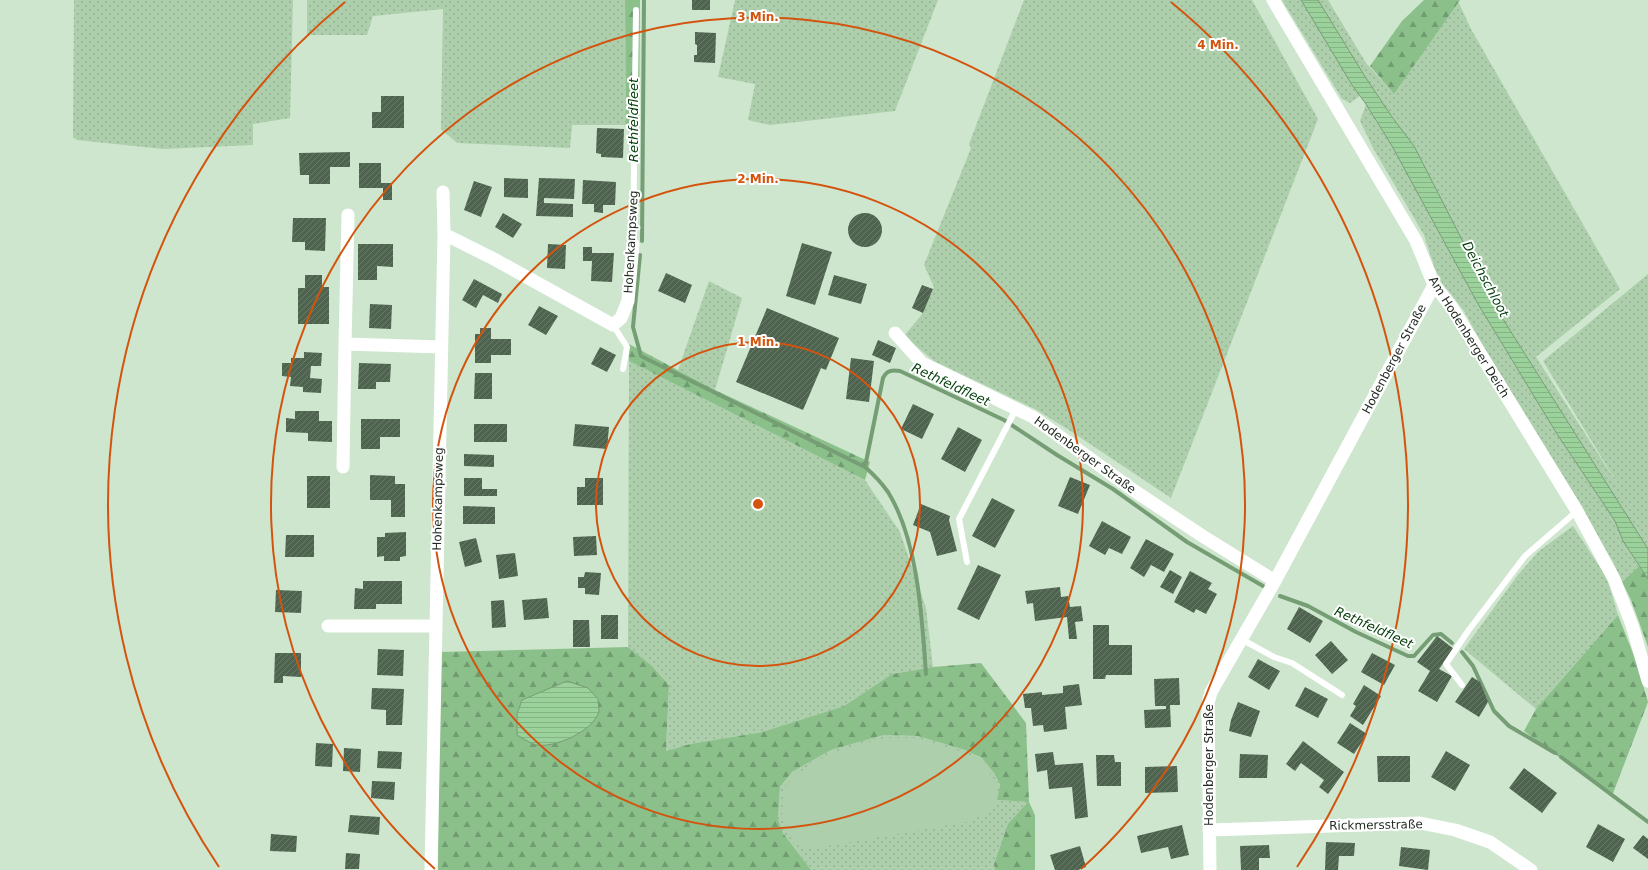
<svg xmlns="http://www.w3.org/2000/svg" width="1648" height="870" font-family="'DejaVu Sans',sans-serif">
  <defs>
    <pattern id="grass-dots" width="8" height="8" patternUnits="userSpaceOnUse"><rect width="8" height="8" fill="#adcfac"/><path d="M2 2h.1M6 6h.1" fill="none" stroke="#94b294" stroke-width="1.8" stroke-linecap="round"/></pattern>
    <pattern id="forest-firs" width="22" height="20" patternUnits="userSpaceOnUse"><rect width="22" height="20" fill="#8bc08b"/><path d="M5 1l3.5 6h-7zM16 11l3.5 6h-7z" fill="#719c71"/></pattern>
    <pattern id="water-rules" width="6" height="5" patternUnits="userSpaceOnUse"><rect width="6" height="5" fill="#9bd19a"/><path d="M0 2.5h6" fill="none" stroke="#85b384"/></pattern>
    <pattern id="building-hatch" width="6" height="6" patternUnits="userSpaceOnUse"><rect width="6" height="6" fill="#4f644f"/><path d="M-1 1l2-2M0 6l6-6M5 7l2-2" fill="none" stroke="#6a7a6a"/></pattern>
  </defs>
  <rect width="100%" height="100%" fill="#cee6ce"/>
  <path fill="url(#grass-dots)" d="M74 0H293L290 118 253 124V145L163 149 77 140 73 137Z
    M307 0H625L626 125H572L570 148 457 143 441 129 443 9 373 16 367 35H307Z
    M735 0H938L895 111 770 125 748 120 755 84 718 77Z
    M1024 0H1252L1318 119 1171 498 1072 432 1035 409 934 361 904 336 923 313 934 287 924 265 971 148 969 144Z
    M1282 0H1301L1360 96 1350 103 1342 99Z
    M1318 0H1328L1366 63 1394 94 1458 1 1471 29 1620 289 1536 357 1620 488 1543 361 1648 274V549L1501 316 1414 146 1392 117 1364 75Z
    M1366 104 1392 146 1478 304 1557 434 1615 521 1623 541 1639 566 1622 582 1613 562 1589 521 1484 348 1464 311 1442 283 1435 269 1424 235 1373 148 1360 121Z
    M709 281 742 298 715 390 678 370Z
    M629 361 865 480 900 532 926 608 933 667 892 674 844 706 762 732 690 744 666 751 669 685 651 665 628 647Z
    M1573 526 1607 578 1618 615 1536 709 1464 649 1517 576 1539 551Z
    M884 735 918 736 965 750 983 759 994 773 1000 786 997 800 1029 802 1008 825 994 864 995 870H811L783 833 778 819 780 787 792 772 831 750Z"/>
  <path fill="url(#forest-firs)" d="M625 0H640L639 125H626Z
    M1424 0H1460L1394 94 1370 66 1402 21Z
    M629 344 715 390 870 462 865 480 629 361Z
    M1639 566 1648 579V647L1631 600 1622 582Z
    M1618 615 1636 661 1648 702 1612 796 1524 731 1536 709Z
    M628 647 651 665 669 685 666 751 690 744 762 732 844 706 892 674 933 667 981 663 1026 723 1029 802 1035 815V870H995L994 864 1008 824 1028 802 997 800 1000 785 994 773 982 758 965 750 918 736 884 735 831 750 792 772 780 787 778 819 783 833 811 870H438L440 652Z"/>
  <path fill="#adcfac" d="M884 738H916L964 752 981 761 998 785 997 799 990 810 972 821 816 848 795 845 782 819 783 789 798 773 830 753Z"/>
  <path fill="url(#water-rules)" stroke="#769e75" d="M1301 0H1318L1364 75 1392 117 1414 146 1501 316 1648 549V579L1623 541 1615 521 1557 434 1478 304 1392 146 1366 104 1352 85Z
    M567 681 588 688 598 699C598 703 599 708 599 711 594 731 555 748 537 745 531 744 523 738 517 735V714L522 700Z"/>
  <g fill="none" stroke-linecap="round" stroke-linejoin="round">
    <path stroke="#769e75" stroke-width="4" d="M642 241 644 0
      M640 255 633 327 641 356 865 467C873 474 881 482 888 492 918 540 922 618 926 674
      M865 467 883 378C887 370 892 370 900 371L1004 420 1057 455 1113 489 1187 542 1263 586
      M1280 596 1308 606 1356 632 1408 656H1414L1433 635 1441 634 1452 643
      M1462 652 1473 666 1494 711 1509 726 1555 753
      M1561 757 1648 822"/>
  </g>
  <path fill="url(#building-hatch)" d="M692 0H710V10H692Z
    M695 32 716 33 715 63 694 62V55H697V45L695 44Z
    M381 96H404V128H372V112H381Z
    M597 128 624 129 623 158 601 157V154L596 153Z
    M350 152V167H330V184H309V175H300L299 153Z
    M359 163H381V183H392V200H383V188H359Z
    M504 178 528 179V198L504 197Z
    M539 178 575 179 574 199 544 198V203L573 204V217L536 216Z
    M583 180 616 182 615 205H603V213L594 212V204H582Z
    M474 181 492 187 481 217 464 210Z
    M503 213 522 224 513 238 495 227Z
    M848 230a17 17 0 1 1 34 0a17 17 0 1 1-34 0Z
    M293 218H326L325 251 305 250V242H292Z
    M802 243 832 252 815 305 786 296Z
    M358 244H393V267L377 266V280H358Z
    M548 244 566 245 565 269 547 268Z
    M583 247H592V253H614L612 282 591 281 592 261H583Z
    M666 273 692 285 685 303 658 291Z
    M305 275H322V287H329V324H298V288H305Z
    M834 275 867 284 861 304 828 295Z
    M474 279 502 294 498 303 483 295 476 308 462 300Z
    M922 285 933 289 923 313 912 308Z
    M370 304 392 305 391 329 369 328Z
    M539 306 558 316 546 335 528 325Z
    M767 308 839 338 826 370 821 368 803 410 736 382Z
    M480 328H491V339H511V355H491V363H475V334H480Z
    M878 340 896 348 890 363 872 355Z
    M600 347 616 355 607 372 591 364Z
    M304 352 322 353 321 366H311L310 378 322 379 321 393 303 392V387L290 386 291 377 282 376V363H291V358H304Z
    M851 358 874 361 869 402 846 399Z
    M359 363 391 364 390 382H376V389H358Z
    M475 373H492V399H474Z
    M913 404 934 414 922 439 901 429Z
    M295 411H319V421H332V442L308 441V433L286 432V418L295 419Z
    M361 419H400V437H380V449H361Z
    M474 424H507V442H474Z
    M575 424 609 427 607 449 573 446Z
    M958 427 982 440 965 472 941 459Z
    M464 454 494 455V467L464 466Z
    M370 475 395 476V484H405V517H391V500H370Z
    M307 476H330V508H307Z
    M1070 477 1090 485 1078 514 1058 506Z
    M464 478H482V489H497V496H464Z
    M585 478H603V505H577V487H585Z
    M992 498 1015 510 995 548 972 536Z
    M921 504 950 516 949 520 957 551 937 556 930 532 913 525Z
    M463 506 495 507V524H463Z
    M1102 521 1131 537 1122 554 1109 548 1105 555 1089 546Z
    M406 532V556L400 557V561H384V556L377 557V537H385V533Z
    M286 535H314V557H285Z
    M596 536 597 555 574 556 573 537Z
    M476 538 482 562 465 567 459 542Z
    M1146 539 1174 554 1164 572 1151 565 1144 577 1130 568Z
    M515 553 518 576 499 579 496 555Z
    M978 565 1001 575 979 620 957 609Z
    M1170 570 1182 577 1173 594 1160 587Z
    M1190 571 1212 583 1208 589 1217 594 1206 614 1196 609 1194 613 1174 602Z
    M585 572 601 573 599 595 585 594V588H578V577H584Z
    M363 581H402V604H376V609H354L355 588 363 589Z
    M1060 587 1061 597 1068 596 1070 607 1081 606 1083 621 1075 622 1077 639H1069L1067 617 1035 621 1033 603 1027 604 1025 591Z
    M276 590 302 591 301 613 275 612Z
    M547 598 549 618 524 620 522 600Z
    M504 600 506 627 492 628 491 601Z
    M1299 607 1323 621 1310 643 1287 629Z
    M601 615H618V639H601Z
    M573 620H589L590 647H573Z
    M1093 625H1109V645H1132V675H1106L1105 679H1093Z
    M1437 636 1454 649 1439 669 1452 676 1437 702 1418 691 1430 671 1417 662Z
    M1331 641 1348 660 1332 674 1315 655Z
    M378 649 404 650 403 676 377 675Z
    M275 653H301V677L283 676V683H274Z
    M1372 653 1395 665 1384 685 1361 672Z
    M1258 659 1280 671 1269 690 1248 677Z
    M1472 677 1480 682 1488 702 1479 717 1455 702Z
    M1179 678 1180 705H1170L1171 727 1145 728 1144 710 1166 709V706H1155L1154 679Z
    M1079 684 1082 705 1065 707 1067 729 1044 732 1043 725 1033 726 1031 708H1025L1023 694 1042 692V695L1063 693V686Z
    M1364 685 1381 696 1363 725 1350 716 1356 706 1353 704Z
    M1305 687 1328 699 1318 718 1295 706Z
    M372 688 404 689 402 725H386V710L371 709Z
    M1238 702 1260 711 1251 737 1229 731 1231 720Z
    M1350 723 1367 734 1354 754 1337 743Z
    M1303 741 1344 772 1328 794 1319 787 1324 780 1301 763 1295 771 1286 764Z
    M316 743 333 744 332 767 315 766Z
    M344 748 361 749 360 772 343 771Z
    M378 751 402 752 401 769 377 768Z
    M1446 751 1470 765 1455 791 1431 777Z
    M1053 752 1055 765 1083 763 1088 817 1075 819 1072 787 1049 789 1047 770 1037 772 1035 754Z
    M1240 754 1268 755 1267 778H1239Z
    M1096 755H1114L1115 762H1121V786H1097Z
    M1377 756H1410V782H1378Z
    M1177 766 1178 792 1145 793V767Z
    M1524 768 1557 793 1542 813 1509 788Z
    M372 781 395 782 394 800 371 798Z
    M350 815 380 817 379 835 348 832Z
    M1598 824 1625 839 1613 862 1586 847Z
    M1182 825 1189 855 1171 859 1168 847 1141 853 1137 836Z
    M271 834 297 836 296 852 270 851Z
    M1643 835 1648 839V859L1633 848Z
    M1326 842 1355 843 1354 856H1339L1338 870H1325Z
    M1269 845 1270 858H1259V870H1241L1240 846Z
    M1080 846 1086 867 1078 870H1055L1050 855Z
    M1401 847 1430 850 1428 870 1399 866Z
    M346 853 360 854 359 869H345Z"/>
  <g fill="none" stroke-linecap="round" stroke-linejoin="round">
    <path stroke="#fff" stroke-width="6" d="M633 244 636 10
      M613 325 627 347 623 369
      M967 562 959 519 1016 409
      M1241 639 1274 657 1292 663 1342 695
      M1462 685 1446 664 1468 631 1525 556 1577 511"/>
    <path stroke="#fff" stroke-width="13" d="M1273 0 1416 241 1434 285 1451 306 1577 511 1614 579 1632 625 1648 681
      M348 215 345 344 441 347
      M444 234 494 259 613 325 621 318 628 301 633 244
      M895 333 922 363 1033 417 1133 490 1204 537 1275 581
      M343 467 345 344
      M328 626H435
      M1209 830 1420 823 1455 830 1490 842 1531 870
      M431 870 444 234 443 192
      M1210 870 1208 703 1211 692 1275 581 1434 285"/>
  </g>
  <g fill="none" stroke="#d4540e" stroke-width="2">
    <circle cx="758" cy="504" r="162"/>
    <circle cx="758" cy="504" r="325"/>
    <path d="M435 869A487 487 0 1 1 1081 869"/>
    <path d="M219 867A650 650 0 0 1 345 2M1171 2A650 650 0 0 1 1297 867"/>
  </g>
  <g text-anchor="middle" stroke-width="4" stroke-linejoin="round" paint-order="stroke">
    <g font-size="12" fill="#1f281f" stroke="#fff">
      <text transform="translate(631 242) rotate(-87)" y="4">Hohenkampsweg</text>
      <text transform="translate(1469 337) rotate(58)" y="4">Am Hodenberger Deich</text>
      <text transform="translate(1394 359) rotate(-62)" y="4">Hodenberger Straße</text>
      <text transform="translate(1085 455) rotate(36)" y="4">Hodenberger Straße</text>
      <text transform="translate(438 499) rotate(-89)" y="4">Hohenkampsweg</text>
      <text transform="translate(1209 765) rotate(-90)" y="4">Hodenberger Straße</text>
      <text transform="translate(1376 825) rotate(-1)" y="4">Rickmersstraße</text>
    </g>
    <g font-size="13" font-style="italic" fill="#023e0a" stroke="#fff">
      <text transform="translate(633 120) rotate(-90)" y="5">Rethfeldfleet</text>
      <text transform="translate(1486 279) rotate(62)" y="5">Deichschloot</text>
      <text transform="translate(951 384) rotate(25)" y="5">Rethfeldfleet</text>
      <text transform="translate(1374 627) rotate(24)" y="5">Rethfeldfleet</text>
    </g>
  </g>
  <circle cx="758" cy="504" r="6" fill="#d4540e" stroke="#fff" stroke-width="2"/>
  <g font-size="12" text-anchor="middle" font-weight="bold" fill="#d4540e" stroke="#fff" stroke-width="4" stroke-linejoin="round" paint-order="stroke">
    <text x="758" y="21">3 Min.</text>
    <text x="1218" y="49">4 Min.</text>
    <text x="758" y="183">2 Min.</text>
    <text x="758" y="346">1 Min.</text>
  </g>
</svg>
